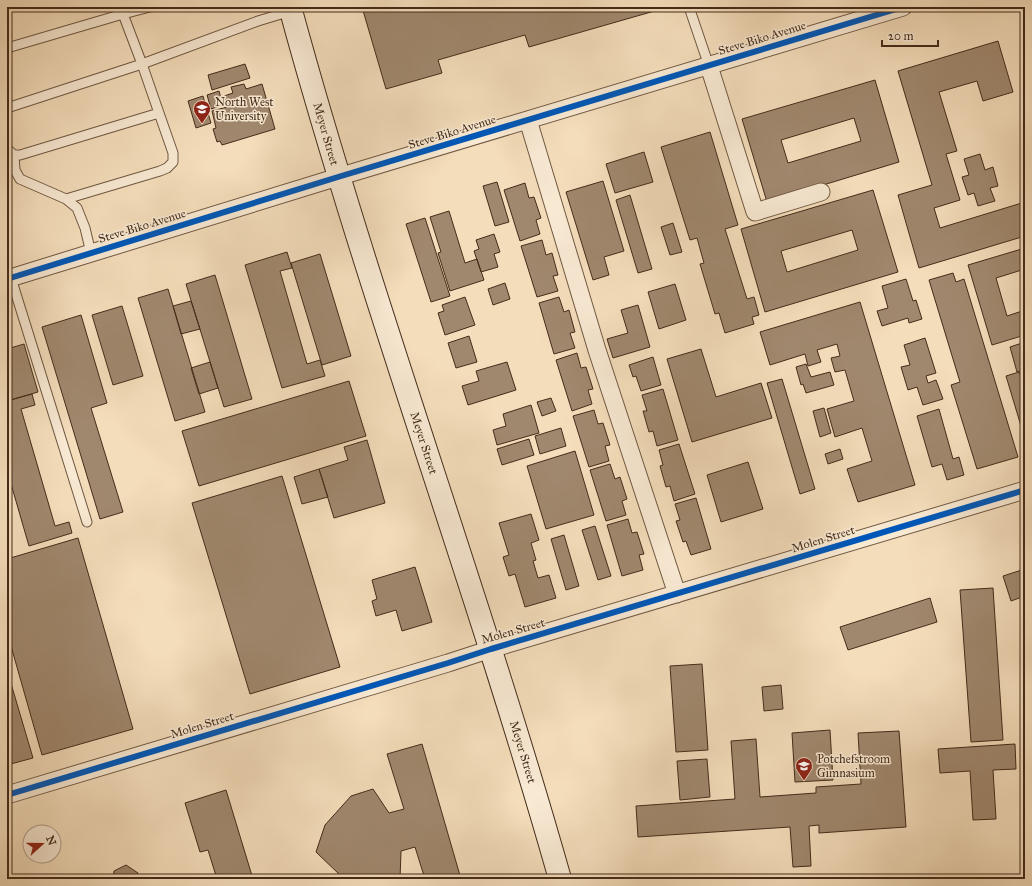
<svg xmlns="http://www.w3.org/2000/svg" width="1032" height="886" font-family="'IM FELL Great Primer',serif">
  <rect width="100%" height="100%" fill="#f4ddbb"/>
  <filter id="stains"><feTurbulence type="fractalNoise" baseFrequency=".005" numOctaves="4"/><feColorMatrix values="0 0 0 0 .2 0 0 0 0 .09 0 0 0 0 .02 0 0 0 .5 -.17"/></filter>
  <radialGradient id="worn" r=".72"><stop offset=".6" stop-color="#630" stop-opacity="0"/><stop offset="1" stop-color="#630" stop-opacity=".3"/></radialGradient>
  <path fill="#a0886e" stroke="#442c1a" fill-rule="evenodd" d="M362 7H657L658 10 529 47 525 35 438 60 442 73 386 89Z
    M998 41 1013 92 983 101 977 81 939 92 957 151 946 154 960 200 934 208 940 228 1025 202V236L919 268 898 195 932 185 898 71Z
    M245 64 250 78 212 90 208 75Z
    M875 80 899 162 767 202 742 119ZM854 118 861 141 788 163 781 140Z
    M244 84 246 89 262 84 275 129 222 145 220 141 217 142 213 129 216 128 212 111 227 107 224 96 233 93 231 87Z
    M219 91 223 105 211 109 207 95Z
    M203 96 211 123 196 128 188 101Z
    M710 132 738 225 725 229 747 299 754 297 759 315 752 317 754 324 725 333 719 313 715 314 700 264 704 263 697 238 690 240 661 147Z
    M644 152 653 182 615 193 606 164Z
    M980 154 985 170 993 167 998 186 990 188 995 201 978 206 974 193 968 195 962 177 969 175 964 159Z
    M603 181 624 251 604 257 609 275 593 280 566 192Z
    M497 182 509 222 495 226 483 186Z
    M525 183 529 198 534 197 541 218 536 220 540 234 520 241 504 190Z
    M873 190 898 272 765 312 741 229ZM852 230 858 250 787 272 781 251Z
    M630 195 652 269 638 273 616 200Z
    M449 211 465 263 477 259 484 280 450 291 438 253 441 252 430 217Z
    M425 218 450 296 431 302 406 224Z
    M673 223 682 252 670 255 661 227Z
    M494 234 500 252 494 254 498 267 481 272 474 251 479 249 476 240Z
    M542 240 546 255 552 253 558 275 553 276 558 291 537 297 521 246Z
    M1025 248V269L996 278 1007 316 1025 310V335L992 345 968 265Z
    M287 252 292 268 280 271 307 364 320 360 325 376 282 388 245 265Z
    M320 254 351 356 322 365 291 263Z
    M953 273 956 282 964 279 1018 457 977 469 951 385 960 382 929 280Z
    M215 275 252 399 224 407 186 284Z
    M906 279 913 301 916 300 922 319 909 323 908 318 882 326 877 311 888 308 882 286Z
    M505 283 510 299 493 305 488 289Z
    M675 284 686 320 659 329 648 292Z
    M168 289 205 412 175 421 138 298Z
    M465 297 475 325 445 335 438 313 444 311 442 305Z
    M559 297 564 312 569 310 575 332 570 333 575 348 554 354 539 303Z
    M191 301 200 329 181 334 173 306Z
    M860 302 915 485 858 502 847 469 872 461 862 428 835 437 827 409 854 401 845 370 835 372 831 358 840 356 837 344 817 350 821 362 808 366 805 354 770 365 760 332Z
    M638 305 650 347 613 358 607 339 628 333 621 310Z
    M122 306 143 376 113 385 92 315Z
    M81 315 107 403 91 408 123 512 100 519 42 327Z
    M469 336 477 362 456 368 448 343Z
    M925 338 936 373 926 376 928 383 936 380 943 399 923 405 917 387 908 390 901 367 910 365 904 345Z
    M1025 342V369L1017 372 1010 347Z
    M24 344 38 392 7 401V349Z
    M701 349 716 397 761 383 772 418 692 442 667 359Z
    M577 353 581 368 586 367 593 389 588 390 592 404 572 411 556 360Z
    M653 357 661 385 641 391 636 376 633 377 629 365Z
    M210 362 218 388 199 394 191 368Z
    M507 362 516 390 468 405 462 386 479 381 476 371Z
    M806 364 811 377 830 372 834 385 806 393 803 384 801 385 796 367Z
    M1019 372 1021 377 1025 375 1024 436 1006 376Z
    M782 379 815 489 800 494 767 383Z
    M349 381 366 436 199 486 182 431Z
    M663 389 678 440 657 446 653 431 649 432 643 411H647L642 395Z
    M32 394 35 405 21 409 55 526 69 522 72 533 29 546 7 470V401Z
    M551 398 556 411 542 416 537 402Z
    M531 405 539 433 497 445 493 430 506 426 503 414Z
    M824 408 831 433 820 437 813 411Z
    M939 409 953 459 959 457 964 475 947 480 942 464 932 467 917 416Z
    M594 410 598 424 603 423 610 445 605 446 609 461 589 467 573 416Z
    M561 428 566 446 540 454 535 436Z
    M529 439 534 455 502 465 497 449Z
    M367 440 385 503 334 518 319 469 348 460 344 447Z
    M679 444 695 494 674 501 670 486 666 487 660 466 663 465 659 450Z
    M840 449 843 459 828 464 825 454Z
    M575 451 594 515 546 529 527 466Z
    M748 462 763 509 721 522 707 475Z
    M610 464 615 479 620 477 627 499 622 501 626 515 606 521 590 470Z
    M319 469 328 497 302 504 294 477Z
    M282 476 340 667 250 694 192 503Z
    M696 498 711 549 691 555 686 541 683 542 676 521 680 520 675 504Z
    M531 514 539 540 531 543 536 560 533 561 538 578 549 575 556 598 525 607 515 574 509 576 503 557 509 555 499 523Z
    M628 519 632 533 637 532 644 554 639 555 643 570 622 576 607 525Z
    M595 526 611 576 598 580 582 530Z
    M564 535 579 586 566 590 551 539Z
    M78 538 133 729 42 755 7 632V559Z
    M415 567 432 622 402 631 396 610 376 616 372 601 377 599 372 580Z
    M1025 569V596L1011 601 1003 576Z
    M993 588 1003 740 971 742 960 590Z
    M930 598 937 622 848 650 840 627Z
    M702 664 708 750 676 752 670 666Z
    M7 670 33 758 7 765Z
    M781 685 783 709 764 711 762 687Z
    M830 730 833 780 795 782 792 733Z
    M899 731 906 827 819 833V825L809 826 811 866 793 867 790 827 638 837 636 806 735 799 731 741 756 739 760 797 816 793V787L861 784 858 733Z
    M422 744 461 879H425L415 847 401 851 400 879H354L340 875 316 852 325 825 351 796 373 789 389 813 404 809 387 754Z
    M1015 744 1016 769 993 770 996 819 973 820 970 771 940 773 938 749Z
    M707 759 710 797 680 800 677 761Z
    M226 790 253 879H217L208 850 200 852 185 803Z
    M126 865 138 873V879H113L114 871Z"/>
  <g fill="none" stroke-linecap="round" stroke-linejoin="round">
    <defs>
      <path id="lane" d="M121 7 123 14 150 7
        M689 7 709 66
        M7 48 123 14 142 64 7 108
        M7 149 14 155H20L159 113 142 64 258 21 291 11
        M14 155 15 170 20 179 66 199 77 208 85 228 91 253
        M66 199 160 171 167 168 173 162V153L159 113
        M11 278 87 522"/>
      <path id="street" d="M709 66 755 212 821 192
        M528 120 597 350 677 594
        M7 279 338 177 903 7
        M7 795 448 663 491 649 1025 490"/>
      <path id="secondary" d="M290 7C370 301 477 586 560 879"/>
    </defs>
    <use href="#lane" stroke="#705842" stroke-width="11"/>
    <use href="#street" stroke="#705842" stroke-width="19"/>
    <use href="#secondary" stroke="#442c1a" stroke-width="24"/>
    <use href="#lane" stroke="#f8e9d3" stroke-width="9"/>
    <use href="#street" stroke="#f8e9d3" stroke-width="17"/>
    <use href="#secondary" stroke="#f8e9d3" stroke-width="22"/>
    <defs>
      <path id="cycleway" d="M7 279 338 177 903 7
        M7 795 448 663 491 649 1025 490"/>
    </defs>
    <use href="#cycleway" stroke="#f8e9d3" stroke-width="8"/>
    <use href="#cycleway" stroke="#0057b8" stroke-width="6"/>
  </g>
  <defs>
    <symbol id="university-pin" viewBox="-11 -11 22 30"><path d="M0 17L-7.5 6A9.5 9.5 0 1 1 7.5 6Z" fill="#8f2418" stroke="#f8e9d3"/><path d="M0-5L7-2L0 1L-7-2ZM-4 1L0 2.5L4 1V4Q0 6-4 4Z" fill="#fff"/></symbol>
    <symbol id="school-pin" viewBox="-11 -11 22 30"><path d="M0 17L-7.5 6A9.5 9.5 0 1 1 7.5 6Z" fill="#8f2418" stroke="#f8e9d3"/><path d="M0-5L7-2L0 1L-7-2ZM-4 1L0 2.5L4 1V4Q0 6-4 4Z" fill="#fff"/></symbol>
  </defs>
  <g fill-rule="evenodd">
    <use href="#university-pin" x="192" y="99" width="20" height="27"/>
    <use href="#school-pin" x="794" y="756" width="20" height="27"/>
  </g>
  <g text-anchor="middle" stroke-width="3" stroke-linejoin="round" paint-order="stroke">
    <g font-size="12" fill="#442c1a" stroke="#f8e9d3">
      <text transform="translate(762 38) rotate(-17)" y="4">Steve Biko Avenue</text>
      <text transform="translate(452 132) rotate(-17)" y="4">Steve Biko Avenue</text>
      <text transform="translate(326 134) rotate(74)" y="4">Meyer Street</text>
      <text transform="translate(142 226) rotate(-17)" y="4">Steve Biko Avenue</text>
      <text transform="translate(424 443) rotate(72)" y="4">Meyer Street</text>
      <text transform="translate(823 539) rotate(-17)" y="4">Molen Street</text>
      <text transform="translate(513 631) rotate(-16)" y="4">Molen Street</text>
      <text transform="translate(202 725) rotate(-17)" y="4">Molen Street</text>
      <text transform="translate(523 752) rotate(73)" y="4">Meyer Street</text>
    </g>
    <g font-size="12" fill="#442c1a" stroke="#f8e9d3" text-anchor="start">
      <text x="215" y="106">North West<tspan x="215" dy="14">University</tspan></text>
      <text x="817" y="763">Potchefstroom<tspan x="817" dy="14">Gimnasium</tspan></text>
    </g>
  </g>
  <rect width="1032" height="886" fill="none" stroke="#f4ddbb" stroke-width="24"/>
  <rect x="8" y="8" width="1016" height="870" fill="none" stroke="#442c1a" stroke-width="2"/>
  <rect x="12" y="12" width="1008" height="862" fill="none" stroke="#442c1a"/>
  <g transform="translate(42 844) rotate(69)"><circle r="19" fill="#f8e9d3" stroke="#b09d89"/>
  <path d="M0-3L7 15L0 10L-7 15Z" fill="#8f2418"/>
  <text y="-6" font-size="11" font-weight="bold" text-anchor="middle" fill="#442c1a">N</text>
  </g>
  <path d="M882 40v6h56v-6" fill="none" stroke="#442c1a" stroke-width="2"/>
  <text x="888" y="40" font-size="12" fill="#442c1a" stroke="#f8e9d3" stroke-width="3" paint-order="stroke">20 m</text>
  <rect width="100%" height="100%" filter="url(#stains)"/>
  <rect width="100%" height="100%" fill="url(#worn)"/>
</svg>
